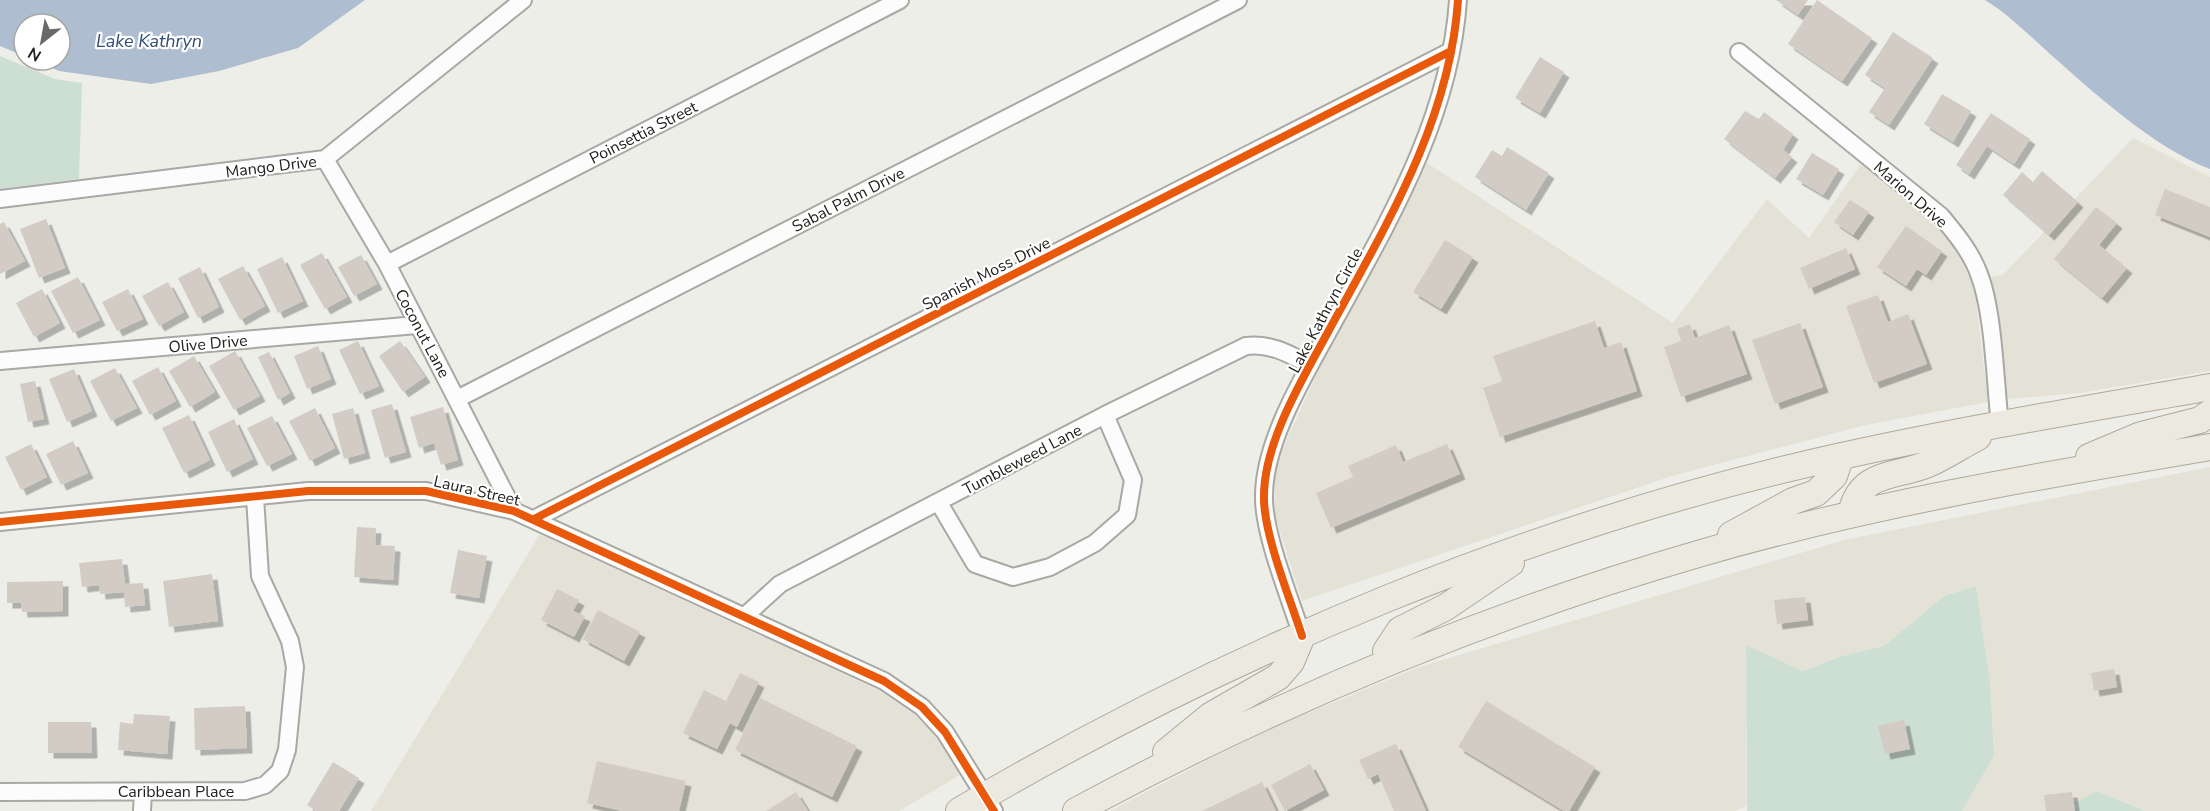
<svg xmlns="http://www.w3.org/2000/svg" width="2210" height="811" font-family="'Nunito Sans',sans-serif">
  <defs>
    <filter id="shadow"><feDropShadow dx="5.5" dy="5.5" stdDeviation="0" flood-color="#0004"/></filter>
  </defs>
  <rect width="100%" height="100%" fill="#eeeee9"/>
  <path fill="#e4e2d7" d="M2133 138 2210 177V371L2080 393 2007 399 1989 281 1993 276 2003 275Z
    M1427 163 1673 323 1767 199 1809 238 1861 164 1934 224 1956 250 1970 278 1976 300 1988 402 1866 425 1672 476 1302 601 1275 516V476L1280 455 1319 369Z
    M2210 467V811H2145L2097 791 2065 811H1962L1994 756 1990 682 1976 586 1944 596 1884 646 1842 656 1801 671 1746 646V806L1735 811H1110L1262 732 1419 667 1844 540Z
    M540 534 878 690 915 715 938 739 960 775 899 811H371Z"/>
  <path fill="#cdded3" d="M0 56 55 79 82 83 79 179 0 189Z
    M1976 586 1990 682 1994 756 1962 811H1747L1746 645 1802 671 1842 656 1884 646 1944 596Z
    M2097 791 2145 811H2065L2066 807Z"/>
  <path fill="#afbdd1" d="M0 0H365L298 48 219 71 151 84 59 71 33 60H60V24H24V56L0 46Z
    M1985 0H2210V169C2154 148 2093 92 2049 53 2029 35 2008 14 1985 0Z"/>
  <path fill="#d2ccc5" filter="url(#shadow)" d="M1776 0H1808L1798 15Z
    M1817 0 1872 38 1842 81 1788 44Z
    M1893 32 1933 58 1889 125 1869 112 1885 88 1865 75Z
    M1540 57 1564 72 1540 113 1515 98Z
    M1942 94 1971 111 1953 142 1924 124Z
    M1745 111 1759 119 1764 112 1793 134 1783 150 1792 157 1775 178 1724 139Z
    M1991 113 2030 139 2014 164 1987 146 1969 174 1956 165Z
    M1507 147 1549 173 1526 210 1475 177 1492 150 1502 156Z
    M1812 153 1839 169 1823 195 1796 179Z
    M2042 171 2078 202 2049 235 2003 195 2022 172 2033 182Z
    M2165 189 2210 207V237L2155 215Z
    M1850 200 1869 212 1853 235 1834 222Z
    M2096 207 2117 223 2099 245 2127 268 2102 298 2054 259Z
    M46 219 65 268 39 278 20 229Z
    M4 222 25 261 0 274V224Z
    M1906 226 1942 251 1926 275 1917 269 1906 286 1877 267Z
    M1445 240 1473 257 1441 309 1413 292Z
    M1846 248 1855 269 1809 289 1800 268Z
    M322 253 347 297 325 309 300 265Z
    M361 255 377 284 354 296 338 267Z
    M282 257 303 301 278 313 257 269Z
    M243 266 265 306 240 320 218 279Z
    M200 267 219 307 198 318 178 278Z
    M78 277 100 320 73 333 51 291Z
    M168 282 184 312 159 326 142 296Z
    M42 289 60 323 34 337 16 303Z
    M128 289 143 319 117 331 102 302Z
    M1878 295 1888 322 1908 314 1927 364 1874 383 1846 306Z
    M1595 321 1604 348 1621 342 1637 391 1500 437 1483 388 1502 381 1493 356Z
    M1800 323 1823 387 1775 404 1752 340Z
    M1690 324 1695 338 1729 325 1747 374 1681 397 1664 347 1681 341 1677 329Z
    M358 341 379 386 360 394 339 350Z
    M400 341 425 377 403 392 379 356Z
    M318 346 331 379 307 389 294 356Z
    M235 351 260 396 234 410 209 366Z
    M269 352 290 393 278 400 258 357Z
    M194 356 215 392 190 407 169 371Z
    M158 367 176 401 150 415 132 381Z
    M115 368 137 408 111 421 90 381Z
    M74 369 92 411 67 422 49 379Z
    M35 381 44 419 28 422 20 384Z
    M392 404 406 452 385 458 371 410Z
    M443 407 458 460 441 465 434 443 419 448 410 417Z
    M315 408 335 448 310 461 289 421Z
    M353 408 365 453 344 459 332 414Z
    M189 415 210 460 184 473 162 428Z
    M272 416 292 454 267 466 247 428Z
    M234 419 253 459 227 472 208 432Z
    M73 441 88 473 61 485 46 454Z
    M31 444 47 477 21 490 5 457Z
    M1447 444 1460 474 1331 528 1316 493 1353 477 1348 466 1396 445 1403 462Z
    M357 527 376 528 375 545 395 546 393 580 354 577Z
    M458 550 487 556 479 598 450 593Z
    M122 559 125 584 143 583 145 605 125 607 124 592 100 594 99 585 82 587 79 563Z
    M212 574 218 621 169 627 163 581Z
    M63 581V611L22 612 21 603H7V582Z
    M557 589 579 600 573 611 585 616 574 637 541 620Z
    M1805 597 1808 620 1777 624 1774 600Z
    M598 610 640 632 624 661 583 639Z
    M2114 669 2117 687 2094 691 2091 673Z
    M740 673 759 682 737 727 730 723 717 749 683 733 704 690 726 701Z
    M760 698 857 746 832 797 735 750Z
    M1486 701 1595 767 1569 811H1564L1458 747Z
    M245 706 247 748 195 750 194 708Z
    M134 714 170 716 167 754 118 750 120 722 133 724Z
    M1904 720 1910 749 1885 754 1878 726Z
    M48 722H91L92 753H48Z
    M1396 744 1426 811H1394L1378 774 1368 779 1359 760Z
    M597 761 686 781 679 811H622L587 803Z
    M333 762 359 778 339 811H316L307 805Z
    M1310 764 1324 790 1285 811 1271 785Z
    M1262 782 1276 811H1202Z
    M796 792 808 811H766Z
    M2072 792 2075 811H2046L2044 795Z"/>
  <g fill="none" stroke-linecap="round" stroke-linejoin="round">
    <defs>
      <path id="street" d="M1739 52 1941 216C1956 234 1971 252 1979 274 1994 313 1995 382 2000 425
        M325 159 387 264 514 511
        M0 199 325 159 523 0
        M387 264 900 0
        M0 361 417 325
        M457 399 1238 0
        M939 503 975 564 1013 577 1050 567 1095 543 1127 515 1133 480 1105 415
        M534 519 1451 51
        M0 522 308 491H426L514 511 884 681 922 707 945 732 994 811
        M745 616 780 584 1105 415 1246 346C1271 343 1289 354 1310 365
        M1302 636C1290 598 1263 533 1264 496 1264 442 1303 378 1328 332 1385 227 1450 122 1458 0
        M0 792 245 791 265 785 280 771 287 750 295 667 290 641 260 576 255 497
        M142 811 143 792"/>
      <path id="primary" d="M2089 457 2141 435 2200 420 2210 413
        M1851 514C1860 470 1895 478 1928 464 1945 457 1962 445 1978 437
        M1731 535 1793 501 1816 493 1834 476 1841 456
        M1388 661 1386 651 1400 630 1446 607 1511 563
        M1166 752 1210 716 1278 677 1291 662 1302 636
        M959 811C1232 650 1533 524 1842 456 1964 429 2087 409 2210 387
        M1076 811C1274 704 1481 617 1698 554 1866 505 2038 476 2210 447"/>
    </defs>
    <use href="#street" stroke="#a8a8a4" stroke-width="20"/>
    <use href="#primary" stroke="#aeaa9a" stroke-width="28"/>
    <use href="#street" stroke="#fcfcfc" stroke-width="16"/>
    <use href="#primary" stroke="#ebe9e0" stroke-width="26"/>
    <defs>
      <path id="cycleway" d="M534 519 1451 51
        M0 522 308 491H426L514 511 884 681 922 707 945 732 994 811
        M1302 636C1290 598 1263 533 1264 496 1264 442 1303 378 1328 332 1385 227 1450 122 1458 0"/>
    </defs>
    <use href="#cycleway" stroke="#fff" stroke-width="11"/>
    <use href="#cycleway" stroke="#e8590c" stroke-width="8"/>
  </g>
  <g text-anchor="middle" stroke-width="4.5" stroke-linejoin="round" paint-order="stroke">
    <g font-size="16" fill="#21211e" stroke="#fff">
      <text transform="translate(643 132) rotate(-27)" y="6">Poinsettia Street</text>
      <text transform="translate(271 166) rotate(-7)" y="6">Mango Drive</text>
      <text transform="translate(1911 194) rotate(41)" y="6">Marion Drive</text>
      <text transform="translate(848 199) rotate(-27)" y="6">Sabal Palm Drive</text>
      <text transform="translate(986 273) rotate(-27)" y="6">Spanish Moss Drive</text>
      <text transform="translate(1325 310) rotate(-62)" y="6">Lake Kathryn Circle</text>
      <text transform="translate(423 333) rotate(62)" y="6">Coconut Lane</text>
      <text transform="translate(208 343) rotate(-5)" y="6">Olive Drive</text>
      <text transform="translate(1022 459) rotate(-28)" y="6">Tumbleweed Lane</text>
      <text transform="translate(477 490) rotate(13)" y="6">Laura Street</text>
      <text x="176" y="797">Caribbean Place</text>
    </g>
    <g font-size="18" font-style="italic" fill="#304b77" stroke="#fff">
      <text x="149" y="47">Lake Kathryn</text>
    </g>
  </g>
  <g transform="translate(42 42) rotate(211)"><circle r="28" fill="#ffffff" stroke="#a6a6a5" stroke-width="1.5"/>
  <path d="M0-4.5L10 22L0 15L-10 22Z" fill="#696965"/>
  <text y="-9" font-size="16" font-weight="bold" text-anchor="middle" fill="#21211e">N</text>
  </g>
</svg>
